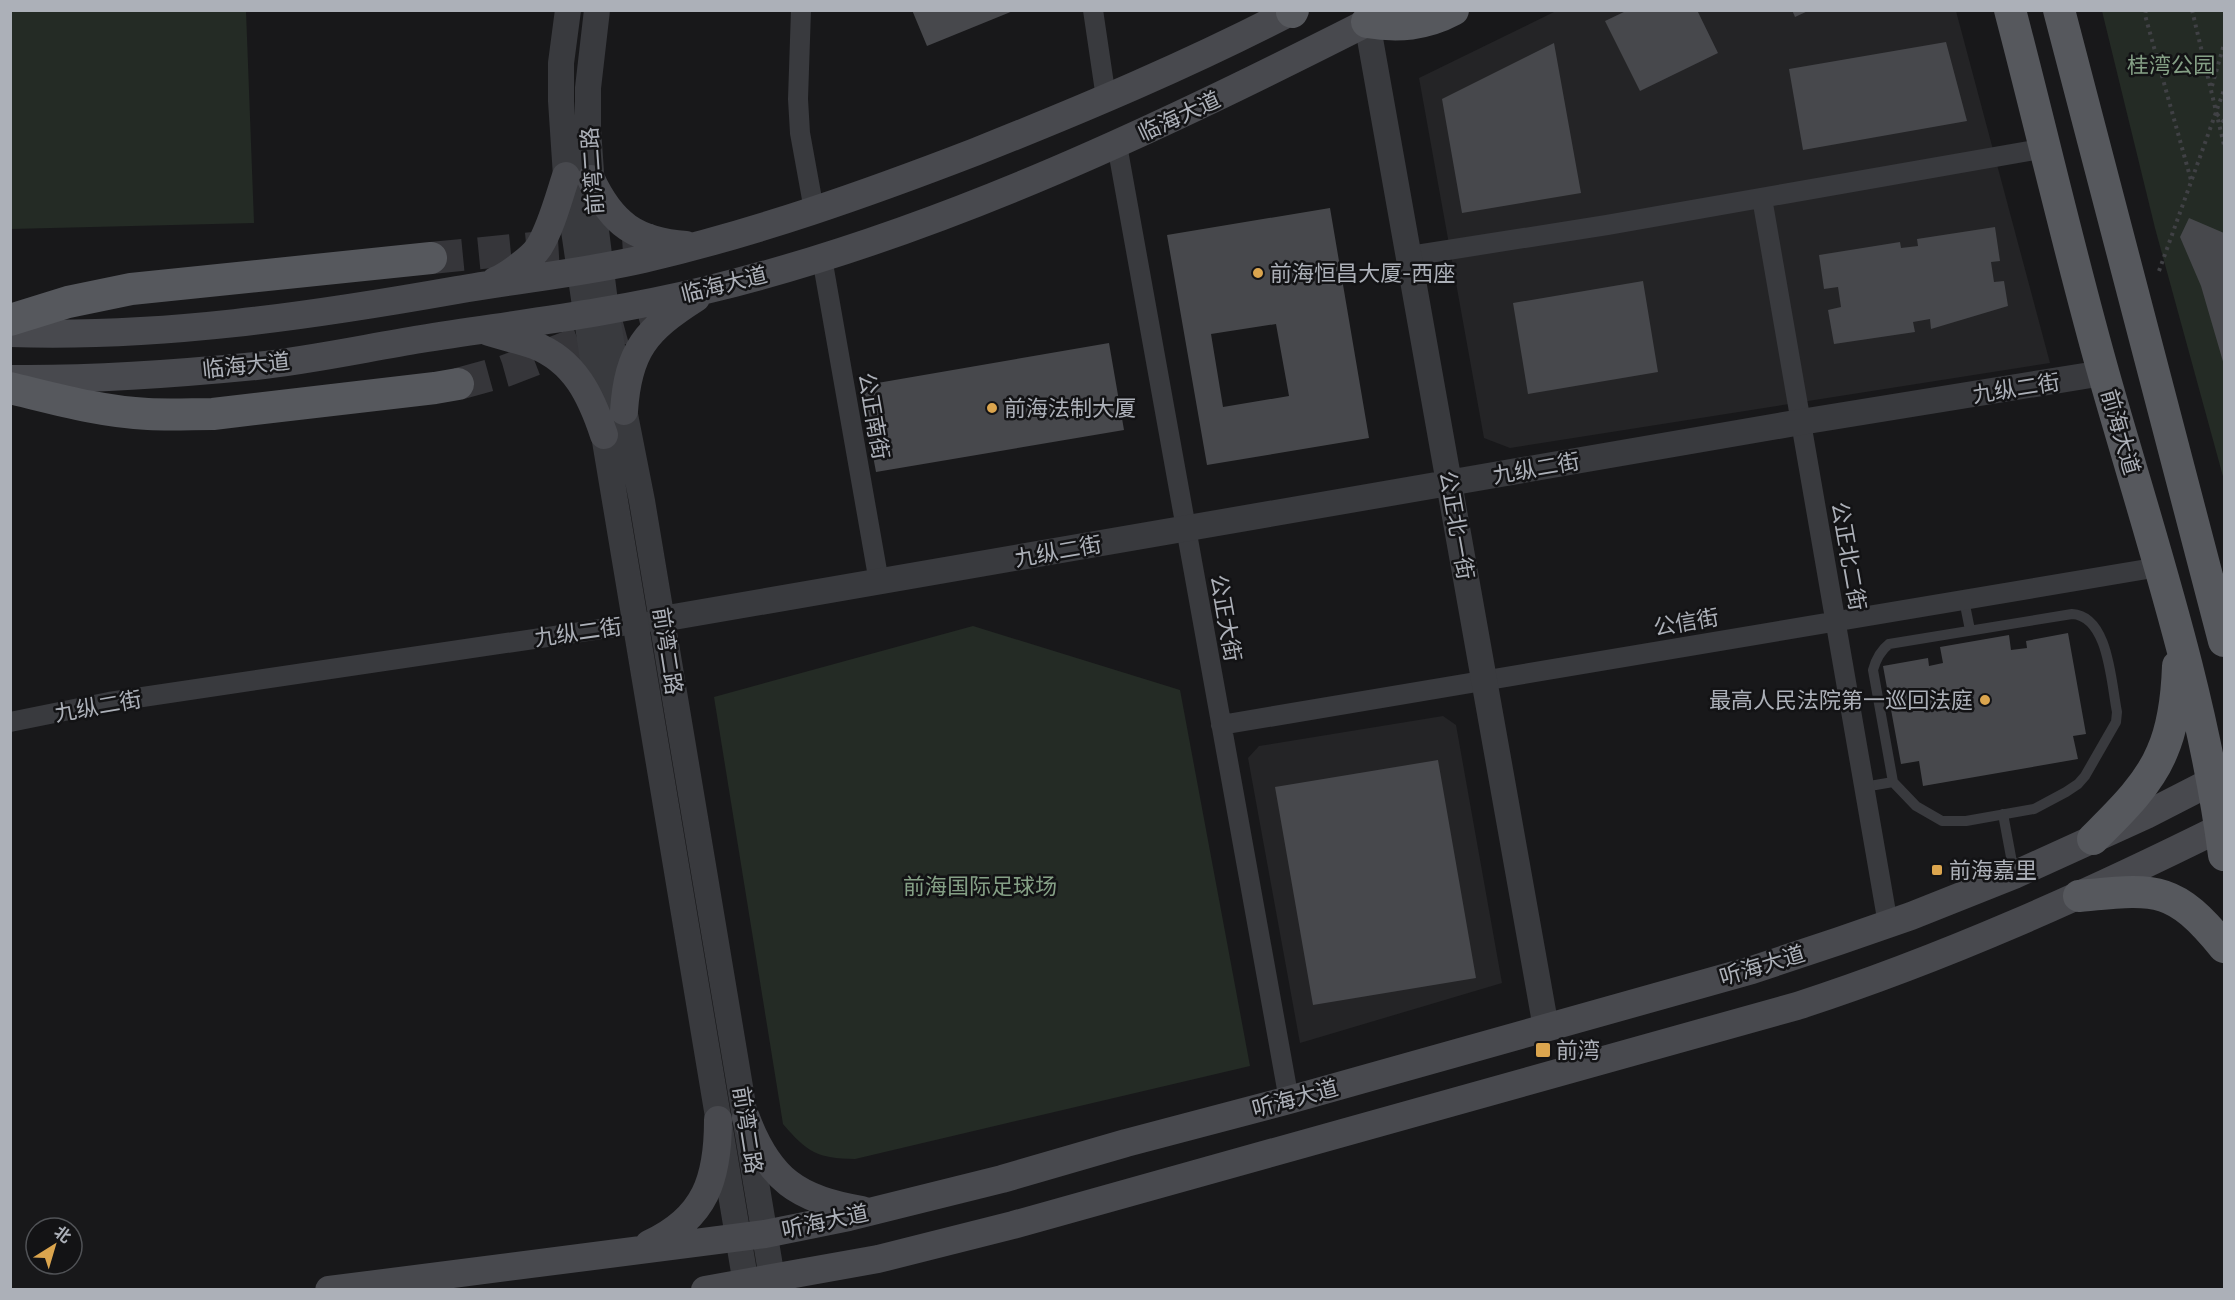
<svg xmlns="http://www.w3.org/2000/svg" width="2235" height="1300" font-family="Figtree,'Noto Sans SC',sans-serif">
  <rect width="100%" height="100%" fill="#18181a"/>
  <path fill="#242426" d="M1556 11H1956L2050 363 1510 448 1484 438 1419 78Z
    M1443 716 1456 725 1502 983 1300 1043 1248 758 1259 746Z"/>
  <path fill="#242b25" d="M10 11H246L254 223 11 229Z
    M2102 11H2224V480L2155 228Z
    M973 626 1180 690 1250 1066 855 1159C817 1158 808 1153 783 1124L714 697Z"/>
  <path fill="#47484c" fill-rule="evenodd" d="M912 10H1013V11L927 46Z
    M1628 10H1697L1718 53 1640 91 1605 21Z
    M1792 10H1810L1795 17Z
    M1946 42 1967 121 1803 150 1789 69Z
    M1554 43 1581 193 1462 213 1442 99Z
    M1330 208 1369 438 1207 465 1167 235ZM1276 324 1289 396 1223 407 1211 334Z
    M2189 218 2224 233V365L2201 286 2180 237Z
    M1995 227 2000 261 1991 262 1994 282 2004 281 2008 306 1931 329 1930 319 1913 322 1915 332 1834 344 1828 310 1841 307 1838 287 1824 289 1819 255 1900 242 1901 248 1918 246 1917 239Z
    M1643 281 1658 372 1528 394 1513 303Z
    M1109 343 1124 430 876 472 860 386Z
    M2068 633 2086 734 2073 736 2078 759 1923 786 1919 761 1901 764 1883 666 1928 658 1929 666 1943 663 1940 647 2009 635 2011 650 2027 648 2026 641Z
    M1438 760 1476 978 1313 1005 1275 787Z"/>
  <g fill="none" stroke-linecap="round" stroke-linejoin="round">
    <path stroke="#36363a" stroke-width="32" stroke-dasharray="32 16" stroke-linecap="butt" d="M431 258 553 246 670 239
      M458 384 505 371 602 334 642 323 681 308"/>
    <path stroke="#404145" stroke-width="4" stroke-dasharray="3 4.5" stroke-linecap="butt" d="M2146 10 2145 15 2191 180
      M2192 10 2224 145
      M2212 86 2224 44
      M2217 114 2224 122
      M2159 271 2224 90"/>
    <path stroke="#393a3e" stroke-width="10" d="M1964 600 1970 630
      M2072 614C2109 616 2111 683 2117 712L2116 722 2085 776 2078 784 2066 792 2034 809 1966 821H1942L1916 806 1893 782 1873 670C1876 659 1880 651 1889 644Z
      M1864 787 1893 782
      M2003 814 2014 873"/>
    <path stroke="#393a3e" stroke-width="20" d="M801 10 798 99 800 133 814 210
      M1093 10 1106 98
      M1117 145 1289 1100
      M1762 198 1888 924
      M1410 256 1607 225 2046 148
      M822 258 879 582
      M10 722 109 702 648 622
      M1221 725 2159 567"/>
    <path stroke="#393a3e" stroke-width="26" d="M568 10 561 63V101L566 176 604 435 747 1290
      M597 10 588 88V129L594 215 606 310 614 359 642 501 774 1290
      M1367 22 1546 1028
      M662 619 1801 422 2103 373"/>
    <path stroke="#48494e" stroke-width="28" d="M591 179C612 224 636 241 686 245
      M495 281C507 276 532 258 539 247 551 228 559 197 566 176
      M489 332C504 337 520 340 534 345 575 361 591 396 604 435
      M10 333C160 338 310 316 457 290 519 279 582 273 643 259 756 233 866 194 975 152 1083 109 1190 64 1294 10
      M10 379C92 380 175 374 256 366 311 360 366 348 421 339 516 324 612 313 706 290 946 232 1169 123 1388 12
      M624 411C628 350 646 330 696 298
      M746 1118C769 1179 798 1200 862 1210
      M649 1244C706 1218 718 1178 718 1120
      M329 1290 765 1234 849 1217 1002 1179 1126 1143 1289 1100 1752 970 1839 941 1911 916 2014 875 2146 815 2224 775
      M705 1290 878 1259 1013 1225 1797 1006C1945 958 2085 895 2224 826"/>
    <path stroke="#56585d" stroke-width="32" d="M2010 10C2042 132 2070 255 2104 375 2149 534 2203 692 2224 855
      M2059 10 2224 641
      M1292 12 1293 10
      M1367 22C1398 27 1425 25 1453 10
      M10 320 68 302 131 289 431 258
      M10 388C56 399 102 412 148 414 170 415 192 414 213 414L435 388 458 384
      M2093 839C2118 814 2148 786 2162 752 2174 725 2177 695 2178 666
      M2079 896C2155 889 2173 884 2224 947"/>
  </g>
  <g fill="#dba54e" stroke="#131315" stroke-width="2">
    <circle cx="1258" cy="273" r="6"/>
    <circle cx="992" cy="408" r="6"/>
    <circle cx="1985" cy="700" r="6"/>
    <rect x="1931" y="864" width="12" height="12" rx="3"/>
    <rect x="1535" y="1042" width="16" height="16" rx="3"/>
  </g>
  <g text-anchor="middle" stroke-width="5" stroke-linejoin="round" paint-order="stroke">
    <g font-size="22" fill="#85a086" stroke="#131315">
      <text x="2171" y="73">桂湾公园</text>
      <text x="980" y="894">前海国际足球场</text>
    </g>
    <g font-size="22" fill="#acb0b8" stroke="#131315">
      <text transform="translate(1179 116) rotate(-25)" y="8">临海大道</text>
      <text transform="translate(592 171) rotate(-94)" y="8">前湾二路</text>
      <text transform="translate(724 284) rotate(-14)" y="8">临海大道</text>
      <text transform="translate(246 365) rotate(-6)" y="8">临海大道</text>
      <text transform="translate(2016 388) rotate(-9)" y="8">九纵二街</text>
      <text transform="translate(874 416) rotate(80)" y="8">公正南街</text>
      <text transform="translate(2121 432) rotate(74)" y="8">前海大道</text>
      <text transform="translate(1536 468) rotate(-10)" y="8">九纵二街</text>
      <text transform="translate(1457 525) rotate(80)" y="8">公正北一街</text>
      <text transform="translate(1058 551) rotate(-10)" y="8">九纵二街</text>
      <text transform="translate(1849 556) rotate(80)" y="8">公正北二街</text>
      <text transform="translate(1226 618) rotate(80)" y="8">公正大街</text>
      <text transform="translate(1686 622) rotate(-10)" y="8">公信街</text>
      <text transform="translate(578 632) rotate(-8)" y="8">九纵二街</text>
      <text transform="translate(668 651) rotate(81)" y="8">前湾二路</text>
      <text transform="translate(98 706) rotate(-10)" y="8">九纵二街</text>
      <text transform="translate(1762 965) rotate(-17)" y="8">听海大道</text>
      <text transform="translate(1295 1098) rotate(-15)" y="8">听海大道</text>
      <text transform="translate(748 1130) rotate(81)" y="8">前湾二路</text>
      <text transform="translate(825 1221) rotate(-12)" y="8">听海大道</text>
    </g>
    <g font-size="22" fill="#acb0b8" stroke="#131315" text-anchor="start">
      <text x="1270" y="281">前海恒昌大厦-西座</text>
      <text x="1004" y="416">前海法制大厦</text>
      <text x="1973" y="708" text-anchor="end">最高人民法院第一巡回法庭</text>
      <text x="1949" y="878">前海嘉里</text>
      <text x="1556" y="1058">前湾</text>
    </g>
  </g>
  <rect width="2235" height="1300" fill="none" stroke="#acb0b8" stroke-width="24"/>
  <g transform="translate(54 1246) rotate(37)"><circle r="28" fill="#131315" stroke="#505256" stroke-width="1.5"/>
  <path d="M0-4.5L10 22L0 15L-10 22Z" fill="#dba54e"/>
  <text y="-9" font-size="16" font-weight="bold" text-anchor="middle" fill="#acb0b8">北</text>
  </g>
</svg>
